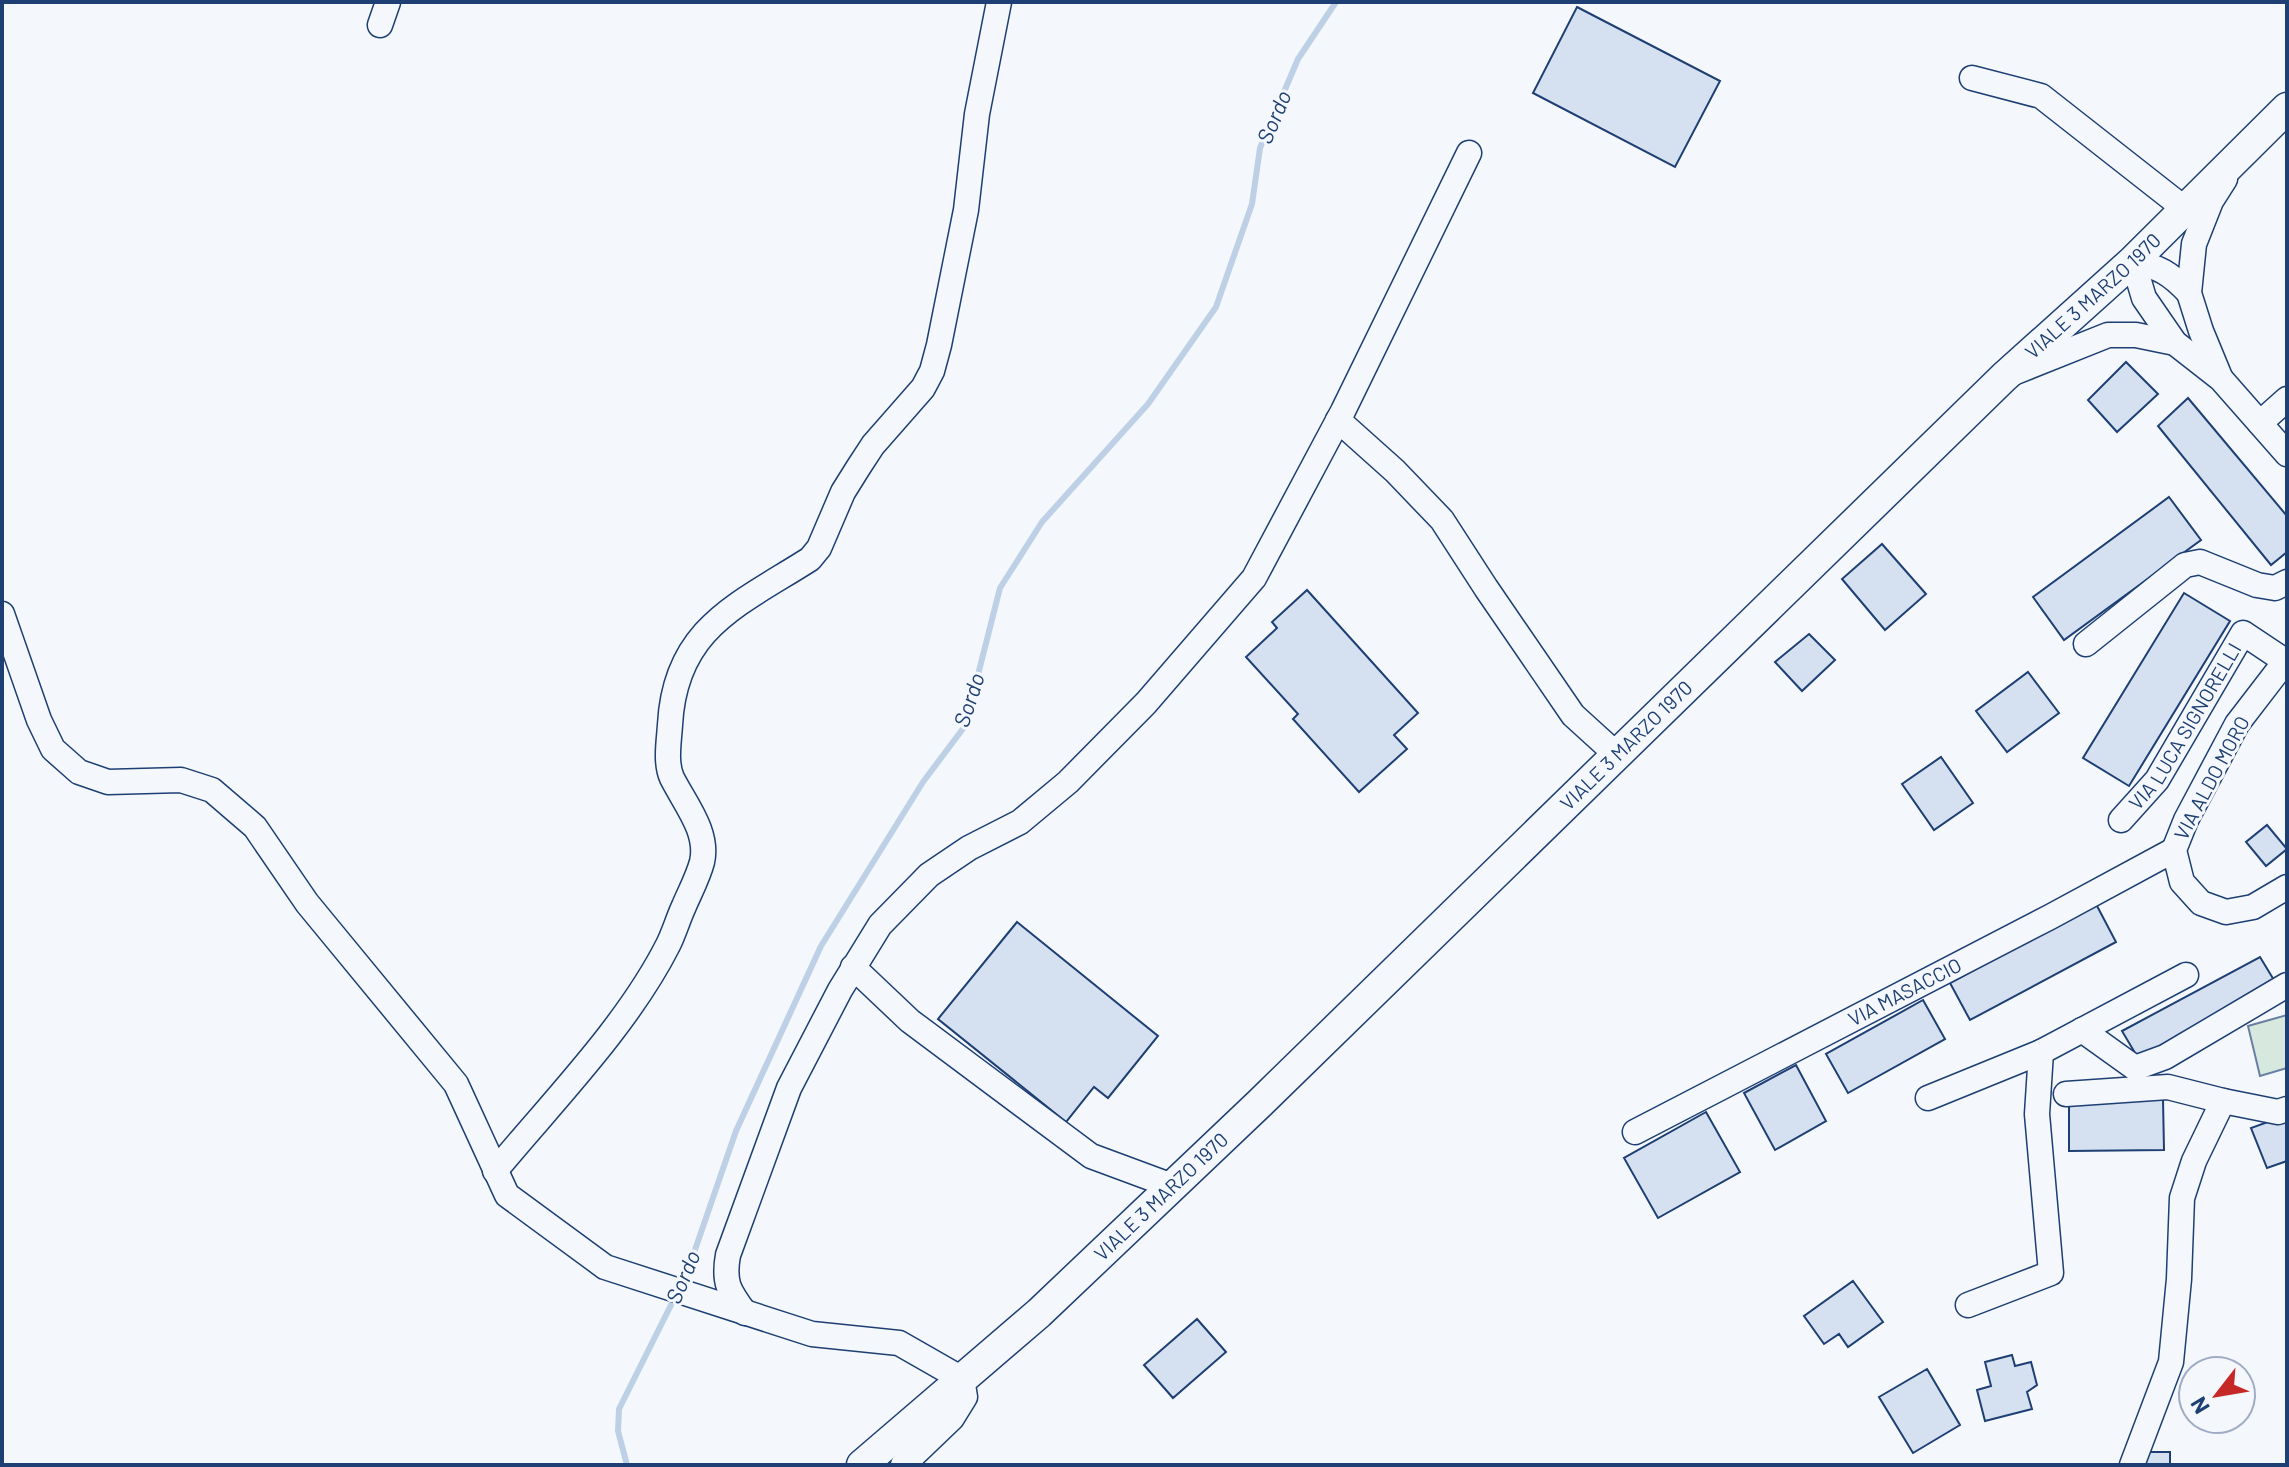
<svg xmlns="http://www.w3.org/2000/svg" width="2289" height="1467" font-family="Barlow,sans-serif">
  <rect width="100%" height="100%" fill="#f4f7fb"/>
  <path fill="#d7e8df" stroke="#687fa3" stroke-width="2" d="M2287 1015V1068L2260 1076 2248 1026Z"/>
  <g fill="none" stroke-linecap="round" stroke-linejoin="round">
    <path stroke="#bed0e5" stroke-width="6" d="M681 1285 687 1273 736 1131 821 946 923 782 965 726 1000 588 1042 522 1148 404 1216 307 1252 204 1260 148 1298 59 1336 2
      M627 1465 618 1431 619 1409 676 1295"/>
  </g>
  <path fill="#d5e0f0" stroke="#1d3f73" stroke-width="2" d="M1577 7 1720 81 1675 167 1533 93Z
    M2126 362 2158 394 2117 432 2088 400Z
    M2188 398 2287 516V552L2271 565 2158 426Z
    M2169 497 2201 540 2064 640 2033 597Z
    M1882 544 1926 594 1885 630 1842 579Z
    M1307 590 1418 713 1394 735 1407 749 1359 792 1293 719 1298 714 1246 657 1277 628 1272 622Z
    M2184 593 2230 621 2129 786 2083 758Z
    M1809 634 1835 660 1802 691 1775 662Z
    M2028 672 2059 713 2007 752 1976 711Z
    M1941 757 1973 803 1934 830 1902 784Z
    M2267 825 2287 849 2266 866 2246 842Z
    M2096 904 2116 942 1970 1020 1950 983Z
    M1017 922 1158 1036 1108 1098 1094 1087 1066 1122 938 1019Z
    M2260 957 2277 985 2138 1058 2122 1031Z
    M1923 1000 1945 1039 1848 1093 1826 1054Z
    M1796 1065 1826 1121 1775 1150 1744 1093Z
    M2163 1099 2164 1150 2069 1151V1100Z
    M1706 1112 1740 1172 1658 1218 1624 1158Z
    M2287 1115V1161L2267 1168 2251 1128Z
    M1853 1281 1883 1322 1848 1347 1839 1334 1824 1344 1804 1316Z
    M1197 1319 1226 1352 1173 1398 1144 1365Z
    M2012 1355 2015 1366 2031 1362 2037 1385 2027 1392 2032 1409 1985 1421 1977 1390 1991 1386 1985 1362Z
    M1927 1369 1960 1425 1913 1453 1879 1397Z
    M2141 1452H2170V1465H2141Z"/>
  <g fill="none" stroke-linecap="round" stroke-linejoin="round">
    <defs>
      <g id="minor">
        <path d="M380 25 388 2"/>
        <path d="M1972 78 2041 96 2185 209"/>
        <path d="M2133 261 2144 298 2175 343 2221 379 2287 454"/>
        <path d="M2133 261C2160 268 2169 272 2189 293"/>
        <path d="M2013 373 2108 335H2136L2175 343"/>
        <path d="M2220 377 2201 331 2189 293 2194 244 2211 201 2225 179"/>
        <path d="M1338 420 1395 471 1442 520 1486 588 1573 715 1617 755"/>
        <path d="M2260 423 2287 399"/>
        <path d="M2 614 39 720 53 749 79 772 108 782 181 780 212 790 255 827 307 903 456 1084 507 1195 605 1267 812 1334 899 1343 962 1379 965 1397 952 1418 903 1465"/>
        <path d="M2086 644 2185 565 2200 562 2257 585 2275 588 2287 582"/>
        <path d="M2287 659 2237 724 2186 820 2174 850 2182 882 2201 903 2226 912 2253 907 2287 887"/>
        <path id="s1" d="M2121 820 2157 780 2243 633 2285 661"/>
        <path d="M853 967 910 1021 1091 1156 1172 1186"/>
        <path d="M2082 1030 2135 1068 2165 1057 2287 985"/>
        <path d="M2066 1094 2168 1087 2223 1101 2278 1112 2287 1109"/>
        <path d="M1928 1098 2041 1052 2186 975"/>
        <path id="s2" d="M1635 1132 2050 917 2174 850"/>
        <path d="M495 1171C553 1101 627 1026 668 945 674 933 678 919 684 906 690 892 698 877 702 862 709 832 685 804 672 778 665 763 669 741 670 725 675 628 738 605 810 559L819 548 843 492 858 468 873 445 923 388 932 371 939 345 966 210 977 114 999 2"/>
        <path d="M1968 1305 2051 1273 2037 1114 2041 1052"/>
        <path d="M745 1313C729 1291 723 1283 728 1255L789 1088 840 990 880 925 929 875 969 848 1020 822 1068 782 1146 703 1254 578 1343 411 1469 153"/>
        <path d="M2132 1465 2171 1362 2179 1279 2182 1198 2194 1161 2223 1101"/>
      </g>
      <g id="major">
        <path id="s3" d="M862 1465 1039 1313 1260 1103 2004 377 2133 261 2287 108"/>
      </g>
    </defs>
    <use href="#minor" stroke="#1d3f73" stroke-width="27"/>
    <use href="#major" stroke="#1d3f73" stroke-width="33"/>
    <use href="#minor" stroke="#f4f7fb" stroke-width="24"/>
    <use href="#major" stroke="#f4f7fb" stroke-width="30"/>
  </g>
  <g text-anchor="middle" stroke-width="6" stroke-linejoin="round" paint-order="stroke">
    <g font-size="20" fill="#1d3f73" stroke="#f4f7fb">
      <text dy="7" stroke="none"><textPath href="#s3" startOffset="1698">VIALE 3 MARZO 1970</textPath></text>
      <text dy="7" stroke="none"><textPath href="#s1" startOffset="114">VIA LUCA SIGNORELLI</textPath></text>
      <text dy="7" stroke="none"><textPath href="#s3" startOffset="1050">VIALE 3 MARZO 1970</textPath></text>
      <text transform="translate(2212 778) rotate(-62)" y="7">VIA ALDO MORO</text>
      <text dy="7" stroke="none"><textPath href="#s2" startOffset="304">VIA MASACCIO</textPath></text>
      <text dy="7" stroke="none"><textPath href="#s3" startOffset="402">VIALE 3 MARZO 1970</textPath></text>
    </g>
    <g font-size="22" font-style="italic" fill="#1d3f73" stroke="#f4f7fb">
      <text transform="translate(1274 117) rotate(-67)" y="8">Sordo</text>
      <text transform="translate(969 700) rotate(-72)" y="8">Sordo</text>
      <text transform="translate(683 1277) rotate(-67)" y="8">Sordo</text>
    </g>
  </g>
  <rect width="2289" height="1467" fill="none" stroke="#1d3f73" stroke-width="8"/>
  <g transform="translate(2217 1395) rotate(239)"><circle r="38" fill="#f4f7fb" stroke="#9eadc5" stroke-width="2"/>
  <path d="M0-6L14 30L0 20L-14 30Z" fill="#c62828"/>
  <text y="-12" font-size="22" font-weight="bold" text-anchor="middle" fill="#1d3f73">N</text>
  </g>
</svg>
